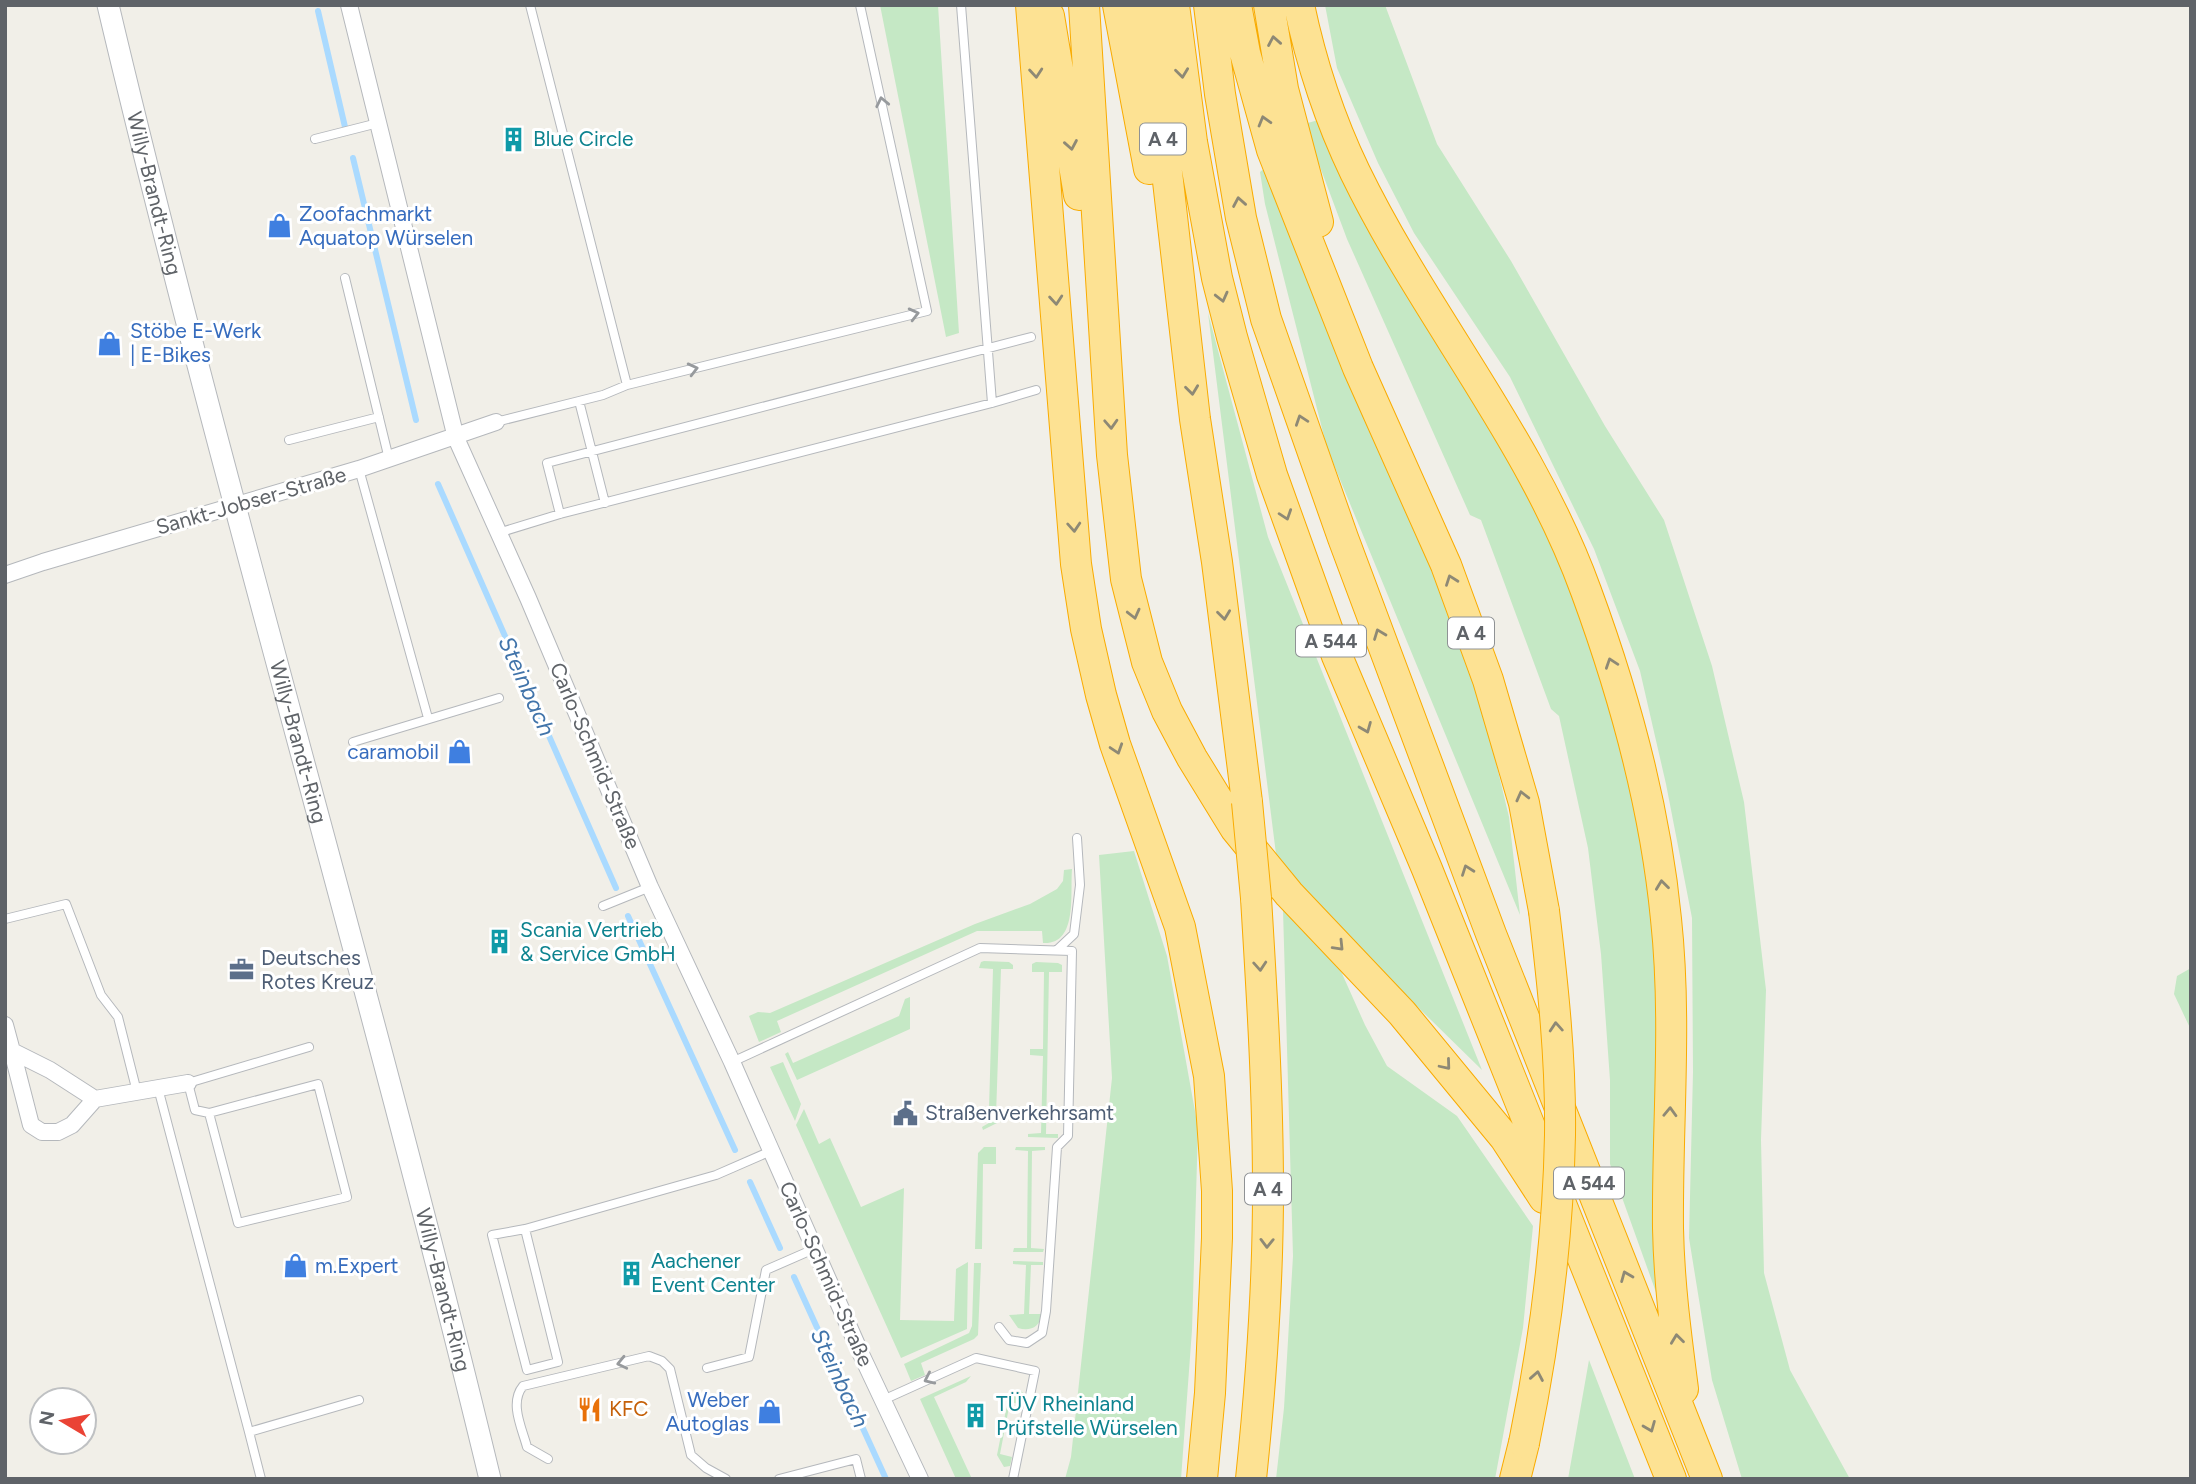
<svg xmlns="http://www.w3.org/2000/svg" width="2196" height="1484" font-family="Figtree,sans-serif">
  <rect width="100%" height="100%" fill="#f1efe8"/>
  <path fill="#c5e8c5" d="M880 5H938L959 333 946 337Z
    M1325 5H1385L1437 144 1511 261 1605 426 1664 520 1712 666 1744 802 1766 990 1761 1140 1764 1273 1790 1370 1850 1479H1742L1712 1380 1689 1238 1693 1072 1692 918 1666 784 1640 671 1594 549 1510 377 1414 233 1378 163 1337 68Z
    M1322 119 1492 418 1575 589 1633 780 1654 903 1660 998 1657 1295 1610 1164V1080L1601 954 1588 848 1559 716 1551 709 1481 520 1470 515 1347 239 1304 124Z
    M1266 167 1419 536 1485 717 1509 817 1520 915 1327 448 1265 204 1260 172Z
    M1208 313 1268 537 1482 1070 1278 870Z
    M1134 851 1167 956 1198 1128 1192 1330 1181 1479H1065L1071 1457 1112 1078 1099 855Z
    M1072 869C1070 895 1078 945 1043 943L1042 931H977L777 1021 781 1032 759 1042 749 1016 758 1012 770 1013 975 924 1030 904 1057 889 1063 881 1064 870Z
    M1283 910 1340 969 1365 1025 1387 1066 1457 1116 1533 1226 1523 1328 1495 1479H1276L1284 1408 1293 1256Z
    M984 961 1009 962 1013 965V969H1001L996 1116 1009 1117 983 1130 982 1127 994 1120 989 1109 993 969 979 968 981 962Z
    M1036 962 1058 963 1062 965V972H1049L1046 1134H1058V1138L1028 1137V1134L1041 1133 1043 1056 1030 1055V1049H1043L1044 972H1032V964Z
    M2191 968V1030L2174 994 2177 976Z
    M910 997V1029L797 1080 785 1054 788 1052 793 1063 899 1016 905 999Z
    M783 1062 801 1104 795 1121 770 1067Z
    M804 1109 819 1144 830 1138 861 1207 904 1188 900 1320 954 1321 956 1269 968 1262 967 1329 901 1358 796 1125Z
    M984 1147H996V1164H983L982 1249H975L978 1153Z
    M1016 1147H1045V1150L1032 1151 1031 1248 1044 1249 1043 1252H1013L1014 1248H1027L1028 1151 1015 1150Z
    M1013 1261 1043 1262V1265H1031L1029 1314H1042C1040 1327 1030 1332 1018 1328L1009 1315 1024 1314 1026 1265 1013 1264Z
    M974 1263H981L978 1335 974 1339 921 1363 925 1375 911 1381 904 1364 969 1333 972 1326Z
    M1589 1360 1635 1479H1568Z
    M971 1376 966 1382 934 1397 972 1479H956L920 1399Z
    M1021 1391 1025 1395 1023 1405 1010 1402 1000 1454 1012 1457 1010 1466 1004 1467 997 1455 1008 1400Z"/>
  <g fill="none" stroke-linecap="round" stroke-linejoin="round">
    <path stroke="#aadaff" stroke-width="6" d="M318 11 345 127
      M353 158 416 420
      M438 484 616 888
      M628 916 735 1150
      M750 1182 780 1248
      M794 1277 886 1479"/>
    <defs>
      <path id="service" d="M530 5 627 385
        M961 5 992 403
        M315 139 378 123
        M345 278 389 459
        M579 401 605 503
        M496 422 603 395 627 385 927 311 860 5
        M289 440 379 417
        M359 469 428 718
        M560 514 547 463 1031 337
        M498 533 560 514 992 403 1036 390
        M353 742 499 698
        M603 906 650 887
        M5 919 66 904 101 995 118 1017 137 1092
        M1057 950 1074 934 1080 885 1077 838
        M732 1062 980 948 1072 951 1068 1136 1057 1147 1046 1311 1042 1333 1027 1343 1009 1340 999 1327
        M158 1088 249 1432
        M209 1113 318 1084 347 1197 238 1223 209 1113 195 1110 188 1083 309 1047
        M525 1229 558 1362 527 1370 492 1235 525 1229 716 1175 771 1151
        M707 1368 749 1357 766 1270 814 1249
        M883 1400 976 1358 1035 1371 1013 1479
        M548 1459 527 1447C522 1428 509 1403 523 1386L649 1356 662 1361 670 1369 691 1455 706 1468 726 1479
        M261 1479 249 1432 359 1400
        M779 1479 856 1459 861 1479"/>
      <path id="minor" d="M349 5 456 438 528 598 650 887 732 1062 861 1354 920 1479
        M5 575 43 562 359 469 496 422
        M5 1025 12 1051
        M95 1099 50 1070 12 1051 31 1125 42 1132H58L72 1125 95 1099 188 1083"/>
      <g id="tertiary">
        <path id="s1" d="M108 5C225 499 371 985 490 1479"/>
      </g>
      <path id="motorway" d="M1031 5 1076 564 1086 629 1101 695 1115 744 1180 927 1209 1076 1217 1191V1238L1210 1393 1202 1479
        M1084 5 1112 455 1126 579 1147 662 1167 711 1192 758 1235 828 1289 894 1402 1013 1505 1138 1544 1198
        M1118 5 1149 169
        M1148 5 1195 419 1217 562 1247 802
        M1174 5 1192 142 1217 278 1232 337 1272 475 1337 656 1427 869 1671 1479
        M1209 5 1220 94 1241 218 1266 319 1343 538 1491 934 1707 1479
        M1236 5 1245 53 1272 150 1358 368 1446 565 1488 680 1524 803 1544 911
        M1269 5 1283 89 1318 222
        M1299 5C1311 62 1330 120 1355 172 1425 316 1531 439 1586 591 1625 697 1655 805 1666 919 1677 1021 1667 1125 1668 1228 1669 1282 1676 1335 1683 1389
        M1049 16 1079 195
        M1251 1479C1261 1383 1268 1287 1268 1191 1268 1093 1262 996 1256 898
        M1515 1479 1524 1443"/>
    </defs>
    <use href="#service" stroke="#b5b8bc" stroke-width="10"/>
    <use href="#minor" stroke="#b5b8bc" stroke-width="18"/>
    <use href="#tertiary" stroke="#b5b8bc" stroke-width="23"/>
    <use href="#motorway" stroke="#f9ab00" stroke-width="32"/>
    <use href="#service" stroke="#fff" stroke-width="8"/>
    <use href="#minor" stroke="#fff" stroke-width="16"/>
    <use href="#tertiary" stroke="#fff" stroke-width="21"/>
    <use href="#motorway" stroke="#fde293" stroke-width="30"/>
    <defs>
      <path id="motorway-bridge" d="M1247 802 1256 898
        M1524 1443C1545 1341 1558 1239 1560 1135 1561 1060 1553 986 1544 911"/>
    </defs>
    <use href="#motorway-bridge" stroke="#f9ab00" stroke-width="32" stroke-linecap="butt"/>
    <use href="#motorway-bridge" stroke="#fde293" stroke-width="30"/>
  </g>
  <defs><path id="oneway-chevron" d="M-2-3.5L2.5 0L-2 3.5" fill="none" stroke-width="1.6" stroke-linecap="round" stroke-linejoin="round" transform="scale(1.75)"/></defs>
  <g stroke="#8e8975">
    <use href="#oneway-chevron" transform="translate(1274 41) rotate(-100)"/>
    <use href="#oneway-chevron" transform="translate(1036 73) rotate(85)"/>
    <use href="#oneway-chevron" transform="translate(1182 73) rotate(83)"/>
    <use href="#oneway-chevron" transform="translate(1264 121) rotate(-106)"/>
    <use href="#oneway-chevron" transform="translate(1071 145) rotate(80)"/>
    <use href="#oneway-chevron" transform="translate(1239 202) rotate(-100)"/>
    <use href="#oneway-chevron" transform="translate(1222 297) rotate(76)"/>
    <use href="#oneway-chevron" transform="translate(1056 300) rotate(85)"/>
    <use href="#oneway-chevron" transform="translate(1192 390) rotate(83)"/>
    <use href="#oneway-chevron" transform="translate(1301 420) rotate(-109)"/>
    <use href="#oneway-chevron" transform="translate(1111 424) rotate(87)"/>
    <use href="#oneway-chevron" transform="translate(1286 515) rotate(71)"/>
    <use href="#oneway-chevron" transform="translate(1074 527) rotate(86)"/>
    <use href="#oneway-chevron" transform="translate(1451 580) rotate(-110)"/>
    <use href="#oneway-chevron" transform="translate(1134 614) rotate(76)"/>
    <use href="#oneway-chevron" transform="translate(1224 615) rotate(83)"/>
    <use href="#oneway-chevron" transform="translate(1379 634) rotate(-111)"/>
    <use href="#oneway-chevron" transform="translate(1611 663) rotate(-109)"/>
    <use href="#oneway-chevron" transform="translate(1366 728) rotate(68)"/>
    <use href="#oneway-chevron" transform="translate(1117 749) rotate(72)"/>
    <use href="#oneway-chevron" transform="translate(1522 796) rotate(-104)"/>
    <use href="#oneway-chevron" transform="translate(1467 870) rotate(-110)"/>
    <use href="#oneway-chevron" transform="translate(1662 885) rotate(-97)"/>
    <use href="#oneway-chevron" transform="translate(1339 946) rotate(46)"/>
    <use href="#oneway-chevron" transform="translate(1260 966) rotate(86)"/>
    <use href="#oneway-chevron" transform="translate(1556 1027) rotate(-94)"/>
    <use href="#oneway-chevron" transform="translate(1446 1065) rotate(50)"/>
    <use href="#oneway-chevron" transform="translate(1670 1112) rotate(-88)"/>
    <use href="#oneway-chevron" transform="translate(1267 1243) rotate(91)"/>
    <use href="#oneway-chevron" transform="translate(1626 1276) rotate(-112)"/>
    <use href="#oneway-chevron" transform="translate(1677 1339) rotate(-97)"/>
    <use href="#oneway-chevron" transform="translate(1537 1376) rotate(-80)"/>
    <use href="#oneway-chevron" transform="translate(1650 1427) rotate(68)"/>
  </g>
  <g stroke="#979a9d">
    <use href="#oneway-chevron" transform="translate(882 102) rotate(-102)"/>
    <use href="#oneway-chevron" transform="translate(914 314) rotate(-14)"/>
    <use href="#oneway-chevron" transform="translate(693 369) rotate(-14)"/>
    <use href="#oneway-chevron" transform="translate(622 1363) rotate(167)"/>
    <use href="#oneway-chevron" transform="translate(929 1379) rotate(155)"/>
  </g>
  <defs>
    <symbol id="building-bare" viewBox="-9 -9 18 18"><path d="M-4-6H4V6H1V3H-1V6H-4ZM-2.5-4.3h1.7v1.8h-1.7ZM.8-4.3h1.7v1.8H.8ZM-2.5-1h1.7V.8h-1.7ZM.8-1h1.7V.8H.8Z" fill="#0f9aa8" stroke="#fff" stroke-width="2.5" paint-order="stroke"/></symbol>
    <symbol id="shop-bare" viewBox="-9 -9 18 18"><path d="M-5-2.5h2.3a2.7 3.5 0 0 1 5.4 0H5L5.5 6h-11ZM-1.5-2.5h3a1.5 2.3 0 0 0-3 0Z" fill="#3f7fe0" stroke="#fff" stroke-width="2.5" paint-order="stroke"/></symbol>
    <symbol id="office-bare" viewBox="-9 -9 18 18"><path d="M-6-3h4V-5.5h4V-3h4V5H-6ZM-1-4.5V-3h2v-1.5ZM-6 0V1H6V0Z" fill="#5c6f8a" stroke="#fff" stroke-width="2.5" paint-order="stroke"/></symbol>
    <symbol id="civic-bare" viewBox="-9 -9 18 18"><path d="M-.6-6.5H3V-4.5H.6V-3L4-1V1h2V6H-6V1h2V-1L-.6-3ZM-1.2 2.5V6h2.4V2.5Z" fill="#5c6f8a" stroke="#fff" stroke-width="2.5" paint-order="stroke"/></symbol>
    <symbol id="restaurant-bare" viewBox="-9 -9 18 18"><path d="M-5-6h1v4h1v-4h1v4h1v-4h1v5L-1.5 .5V6h-2V.5L-5-1ZM5-6V6H3V1.5H1.5Q1.5-4 5-6Z" fill="#e8710a" stroke="#fff" stroke-width="2.5" paint-order="stroke"/></symbol>
  </defs>
  <g fill-rule="evenodd">
    <use href="#building-bare" x="496" y="122" width="35" height="35"/>
    <use href="#shop-bare" x="262" y="208" width="35" height="35"/>
    <use href="#shop-bare" x="92" y="326" width="35" height="35"/>
    <use href="#shop-bare" x="442" y="734" width="35" height="35"/>
    <use href="#building-bare" x="482" y="924" width="35" height="35"/>
    <use href="#office-bare" x="224" y="952" width="35" height="35"/>
    <use href="#civic-bare" x="888" y="1096" width="35" height="35"/>
    <use href="#shop-bare" x="278" y="1248" width="35" height="35"/>
    <use href="#building-bare" x="614" y="1256" width="35" height="35"/>
    <use href="#restaurant-bare" x="572" y="1392" width="35" height="35"/>
    <use href="#shop-bare" x="752" y="1394" width="35" height="35"/>
    <use href="#building-bare" x="958" y="1398" width="35" height="35"/>
  </g>
  <g text-anchor="middle" stroke-width="6" stroke-linejoin="round" paint-order="stroke">
    <g fill="#fff" stroke="#8f9295" stroke-width="2">
      <rect x="1140" y="123.5" width="46" height="31" rx="5"/>
      <rect x="1448" y="617.5" width="46" height="31" rx="5"/>
      <rect x="1296" y="625.5" width="70" height="31" rx="5"/>
      <rect x="1554" y="1167.5" width="70" height="31" rx="5"/>
      <rect x="1245" y="1173.5" width="46" height="31" rx="5"/>
    </g>
    <g font-size="19" font-weight="bold" fill="#5f6368">
      <text x="1163" y="146">A 4</text>
      <text x="1471" y="640">A 4</text>
      <text x="1331" y="648">A 544</text>
      <text x="1589" y="1190">A 544</text>
      <text x="1268" y="1196">A 4</text>
    </g>
    <g font-size="21" fill="#0d838f" stroke="#fff" text-anchor="start">
      <text x="533" y="146">Blue Circle</text>
      <text x="520" y="937">Scania Vertrieb<tspan x="520" dy="24">&amp; Service GmbH</tspan></text>
      <text x="651" y="1268">Aachener<tspan x="651" dy="24">Event Center</tspan></text>
      <text x="996" y="1411">TÜV Rheinland<tspan x="996" dy="24">Prüfstelle Würselen</tspan></text>
    </g>
    <g font-size="21" fill="#5f6368" stroke="#fff">
      <text dy="7" stroke="none"><textPath href="#s1" startOffset="194">Willy-Brandt-Ring</textPath></text>
      <text transform="translate(251 501) rotate(-16)" y="7">Sankt-Jobser-Straße</text>
      <text dy="7" stroke="none"><textPath href="#s1" startOffset="761">Willy-Brandt-Ring</textPath></text>
      <text transform="translate(595 756) rotate(67)" y="7">Carlo-Schmid-Straße</text>
      <text transform="translate(826 1274) rotate(66)" y="7">Carlo-Schmid-Straße</text>
      <text dy="7" stroke="none"><textPath href="#s1" startOffset="1328">Willy-Brandt-Ring</textPath></text>
    </g>
    <g font-size="21" fill="#366cbe" stroke="#fff" text-anchor="start">
      <text x="299" y="221">Zoofachmarkt<tspan x="299" dy="24">Aquatop Würselen</tspan></text>
      <text x="130" y="338">Stöbe E-Werk<tspan x="130" dy="24">| E-Bikes</tspan></text>
      <text x="439" y="759" text-anchor="end">caramobil</text>
      <text x="315" y="1273">m.Expert</text>
      <text x="749" y="1407" text-anchor="end">Weber<tspan x="749" dy="24">Autoglas</tspan></text>
    </g>
    <g font-size="21" fill="#4e5e75" stroke="#fff" text-anchor="start">
      <text x="261" y="965">Deutsches<tspan x="261" dy="24">Rotes Kreuz</tspan></text>
      <text x="925" y="1120">Straßenverkehrsamt</text>
    </g>
    <g font-size="21" fill="#c56008" stroke="#fff" text-anchor="start">
      <text x="609" y="1416">KFC</text>
    </g>
    <g font-size="23" font-style="italic" fill="#4174aa" stroke="#fff">
      <text transform="translate(527 686) rotate(66)" y="8">Steinbach</text>
      <text transform="translate(840 1378) rotate(65)" y="8">Steinbach</text>
    </g>
  </g>
  <rect width="2196" height="1484" fill="none" stroke="#5f6368" stroke-width="14"/>
  <g transform="translate(63 1421) rotate(280)"><circle r="33" fill="#ffffff" stroke="#bfc1c3" stroke-width="2"/>
  <path d="M0-5L12 26L0 18L-12 26Z" fill="#ea4335"/>
  <text y="-10" font-size="19" font-weight="bold" text-anchor="middle" fill="#5f6368">N</text>
  </g>
</svg>
